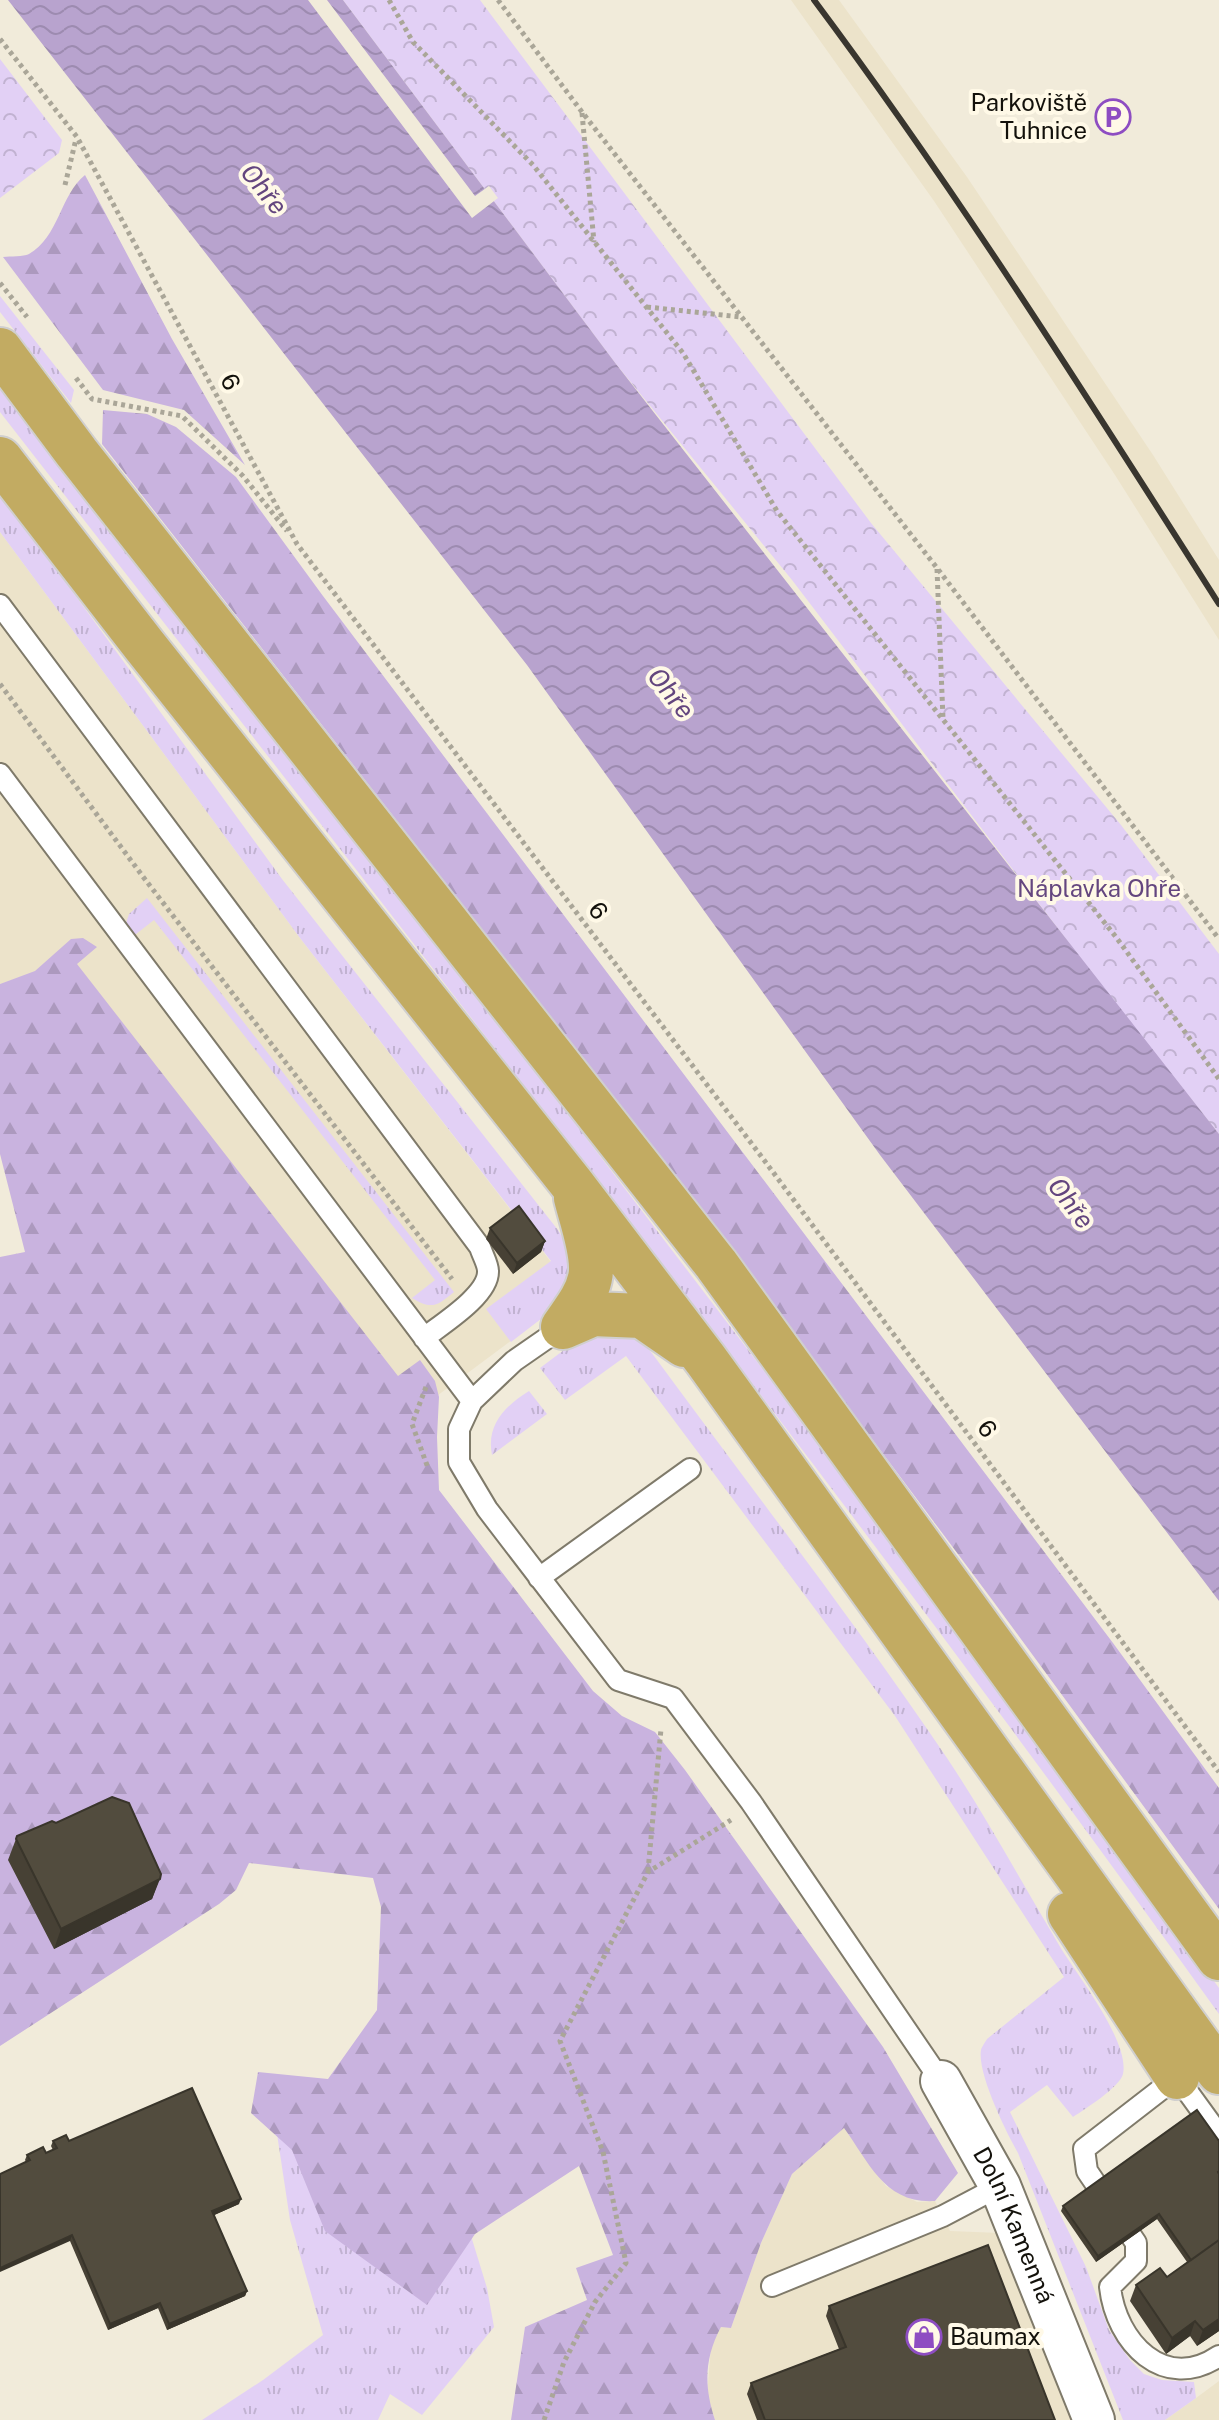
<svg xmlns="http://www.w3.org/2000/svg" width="1219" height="2420" font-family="'Public Sans',sans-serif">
  <defs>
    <pattern id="grass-tufts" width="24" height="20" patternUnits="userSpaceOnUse" patternTransform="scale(2)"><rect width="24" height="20" fill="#e2d0f5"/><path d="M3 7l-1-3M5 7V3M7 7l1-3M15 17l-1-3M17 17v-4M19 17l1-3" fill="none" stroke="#c1b2d1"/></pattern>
    <pattern id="forest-firs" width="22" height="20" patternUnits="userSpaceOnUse" patternTransform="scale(2)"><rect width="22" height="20" fill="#c9b3df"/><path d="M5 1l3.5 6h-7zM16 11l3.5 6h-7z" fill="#ac99be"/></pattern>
    <pattern id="park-crowns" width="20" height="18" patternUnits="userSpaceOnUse" patternTransform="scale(2)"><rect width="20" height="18" fill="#e2d0f5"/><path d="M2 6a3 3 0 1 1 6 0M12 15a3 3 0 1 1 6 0" fill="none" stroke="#c1b2d1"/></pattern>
    <pattern id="water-waves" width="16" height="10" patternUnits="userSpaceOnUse" patternTransform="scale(2)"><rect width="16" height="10" fill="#b8a3ce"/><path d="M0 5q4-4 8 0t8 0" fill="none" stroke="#9d8bb0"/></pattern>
  </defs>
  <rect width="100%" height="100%" fill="#f1ebda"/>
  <path fill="#ece3ca" d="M791 0H839L967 177 1153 455 1219 560V640L1115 475 934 201Z
    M0 532 300 938 551 1262 563 1302 379 1439 35 972 0 984Z
    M844 2128 886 2186 917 2202 935 2201 950 2231 1000 2233 1078 2420H715L707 2396 711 2346 721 2327 731 2328 761 2243 792 2174Z
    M1219 2381V2420H1165L1196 2398Z"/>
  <path fill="url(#grass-tufts)" d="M0 296 74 390 71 403 0 312Z
    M0 387 500 1025 781 1393 1039 1739 1219 1988V2014C828 1469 412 942 0 412Z
    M0 492 282 879 558 1230 573 1256 563 1302 511 1342 486 1309 551 1261 300 938 0 532Z
    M147 898 454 1292C437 1306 432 1310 412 1298L435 1280 154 920 131 938 126 923 129 914Z
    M626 1332 645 1344 657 1360C754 1492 855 1622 947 1758 987 1818 1022 1883 1059 1945 1076 1974 1130 2041 1123 2074 1120 2087 1085 2109 1073 2117L1047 2085 1010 2112 1086 2267 1109 2330 1130 2360 1144 2374 1162 2380 1194 2382 1196 2398 1165 2420H1123L1018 2153C1006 2132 977 2073 981 2050 981 2048 986 2041 987 2039L1064 1977 895 1716 626 1356 565 1400 540 1368 580 1338Z
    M529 1391 547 1414 492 1455C486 1425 505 1406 529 1391Z
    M274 2114 452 2174 487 2288 494 2327 422 2415 390 2394 378 2420H202L263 2380 323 2335 290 2220Z"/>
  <path fill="url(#forest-firs)" d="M85 175 172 339 245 465 184 410 103 390 3 257C11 256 23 257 29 254 59 237 60 195 85 175Z
    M103 410 147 414 176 427 236 477 323 596 1113 1643 1219 1788V1909L993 1601 689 1194 102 444Z
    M83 938 97 947 77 964 398 1376 420 1360 435 1381 439 1397 437 1437 439 1490 593 1691 622 1716 655 1732 685 1770 883 2047 958 2173 935 2201C885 2204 870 2164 844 2128L792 2174 761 2243 731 2328 721 2327C704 2359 704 2387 715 2420H511L525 2327 587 2300 576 2268 613 2255 579 2166 475 2234 427 2305 325 2231 292 2150 251 2113 258 2072 328 2079 377 2010 381 1907 373 1878 249 1863 236 1890 219 1904 0 2046V1257L25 1252 0 1154V984L35 971 71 939Z"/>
  <path fill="url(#park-crowns)" d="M343 0H480L871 523 1121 825 1219 954V1134L1114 1002 792 580 616 364Z
    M0 59 62 140 59 153 0 198Z"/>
  <path fill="url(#water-waves)" d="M8 0H343L616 364 1219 1134V1601L880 1155 527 665Z"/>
  <path fill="#f1ebda" d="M308 0H327L475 196 489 186 498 198 472 218Z"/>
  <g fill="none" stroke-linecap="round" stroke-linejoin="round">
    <defs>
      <path id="service" d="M0 605 480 1247C482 1254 488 1264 488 1271 489 1295 442 1324 424 1338
        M0 774 472 1401
        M563 1327 514 1361 472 1401 459 1429V1462L487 1509 618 1680 673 1698 751 1802 941 2081
        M539 1578 690 1469
        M1219 2135 1177 2077 1084 2149 1087 2171 1136 2243V2261L1110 2287C1116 2342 1164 2393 1219 2356
        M772 2286 943 2216 1000 2186"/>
      <g id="minor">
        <path id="s1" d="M941 2081 1000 2186 1094 2420"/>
      </g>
      <path id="trunk" d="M0 350 77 453 716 1264 1219 1958
        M0 459 144 645 572 1184 706 1360 1219 2072
        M563 1327 593 1314 642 1316 684 1345
        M563 1327C573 1312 586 1297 590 1278 595 1257 581 1219 576 1198
        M1070 1914 1177 2077"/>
    </defs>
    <use href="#service" stroke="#7f7a6a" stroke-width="24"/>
    <use href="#minor" stroke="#7f7a6a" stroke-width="44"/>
    <use href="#trunk" stroke="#d0cfce" stroke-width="48"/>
    <path stroke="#aaa698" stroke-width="5" stroke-dasharray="4 4" stroke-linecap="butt" d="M389 0 413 42 533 165 683 353 777 511 1116 937 1219 1079
      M498 0 582 112 937 568 1219 939
      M0 39 77 137 297 544 761 1156 1219 1772
      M582 113 594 242
      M65 185 76 139
      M0 283 27 317
      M647 307 741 317
      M76 378 92 399 182 416 243 476 287 531
      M937 569 943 719
      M0 684 144 878 452 1279
      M426 1387 412 1424 428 1468
      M648 1871 661 1729
      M544 2420 564 2362 595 2302 626 2263 603 2152 560 2041 648 1872 731 1820"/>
    <use href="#service" stroke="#fff" stroke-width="20"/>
    <use href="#minor" stroke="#fff" stroke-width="40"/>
    <use href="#trunk" stroke="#c2ab62" stroke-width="44"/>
    <path stroke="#39362f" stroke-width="6" d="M814 0C959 194 1089 400 1219 604"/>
  </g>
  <path fill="#474135" d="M490 1228 545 1241 541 1252 513 1274 486 1239Z
    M56 1823 161 1874 152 1899 54 1949 8 1860 16 1839Z
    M53 2141H69L239 2204 214 2215 247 2291 245 2296 167 2330 158 2308 108 2330 70 2241 25 2160 27 2155 46 2153 53 2150 51 2146Z
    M1219 2141V2331L1197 2346 1190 2336 1166 2354 1130 2301 1136 2285 1167 2277 1187 2262 1157 2219 1096 2262 1061 2211 1063 2206Z
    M829 2306 1055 2420H757L747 2394 751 2383 839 2349 826 2316Z"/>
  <path fill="#39352b" d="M545 1241 541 1252 513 1274 517 1263Z
    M160 1879 152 1899 54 1949 61 1929Z
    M241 2199 239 2204 210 2217 212 2211Z
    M1159 2214 1157 2219 1096 2262 1098 2256Z
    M72 2235 70 2241 0 2272V2268Z
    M247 2291 245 2296 167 2330 169 2324Z
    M160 2303 158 2308 108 2330 110 2324Z
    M1219 2319V2331L1197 2346 1203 2330Z
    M1195 2321 1190 2336 1166 2354 1172 2338Z"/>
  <path fill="#524c3e" stroke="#39352b" stroke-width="2" d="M519 1206 545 1241 517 1263 490 1228Z
    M112 1797 129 1803 161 1874 160 1879 61 1929 16 1839 17 1836 52 1821 56 1823Z
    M192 2088 241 2199 212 2211 247 2291 169 2324 160 2303 110 2324 72 2235 0 2268V2174L30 2160 27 2155 43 2147 46 2153 57 2148 53 2141 66 2135 69 2141Z
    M1197 2110 1219 2141V2171L1218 2172 1219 2174V2240L1191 2260 1159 2214 1098 2256 1063 2206Z
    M1219 2240V2319L1203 2330 1195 2321 1172 2338 1136 2285 1160 2268 1167 2277Z
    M988 2245 1055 2420H765L751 2383 846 2347 829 2306Z"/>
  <defs>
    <symbol id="parking-ring" viewBox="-11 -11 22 22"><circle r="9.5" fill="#fff9e7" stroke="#8e4dc2" stroke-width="1.5"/><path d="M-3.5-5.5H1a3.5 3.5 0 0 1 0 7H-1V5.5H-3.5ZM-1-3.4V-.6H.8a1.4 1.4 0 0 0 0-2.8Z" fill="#8e4dc2"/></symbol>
    <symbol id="shop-ring" viewBox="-11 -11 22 22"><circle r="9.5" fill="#fff9e7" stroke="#8e4dc2" stroke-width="1.5"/><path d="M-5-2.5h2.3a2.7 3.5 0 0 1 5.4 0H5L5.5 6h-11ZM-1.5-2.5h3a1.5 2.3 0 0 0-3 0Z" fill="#8e4dc2"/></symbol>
  </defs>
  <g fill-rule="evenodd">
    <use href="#parking-ring" x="1093" y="97" width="40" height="40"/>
    <use href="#shop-ring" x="904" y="2317" width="40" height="40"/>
  </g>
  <g text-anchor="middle" stroke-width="8" stroke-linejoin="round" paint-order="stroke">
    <g font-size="24" fill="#13110b" stroke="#fff9e7" text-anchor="end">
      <text x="1087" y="111">Parkoviště<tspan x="1087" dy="28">Tuhnice</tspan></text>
      <text x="950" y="2345" text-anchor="start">Baumax</text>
    </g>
    <g font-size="24" fill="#13110b" stroke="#fff9e7">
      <text transform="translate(230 382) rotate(62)" y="8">6</text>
      <text transform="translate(598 911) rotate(53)" y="8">6</text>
      <text transform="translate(987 1429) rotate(53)" y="8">6</text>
      <text dy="8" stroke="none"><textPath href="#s1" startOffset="162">Dolní Kamenná</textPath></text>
    </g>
    <g font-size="24" fill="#64467f" stroke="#fff9e7">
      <text x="1099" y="897">Náplavka Ohře</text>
    </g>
    <g font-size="26" font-style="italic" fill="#63457e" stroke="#fff9e7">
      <text transform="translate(264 189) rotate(51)" y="9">Ohře</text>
      <text transform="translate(671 693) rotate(51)" y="9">Ohře</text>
      <text transform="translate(1071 1203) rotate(52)" y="9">Ohře</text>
    </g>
  </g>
</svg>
